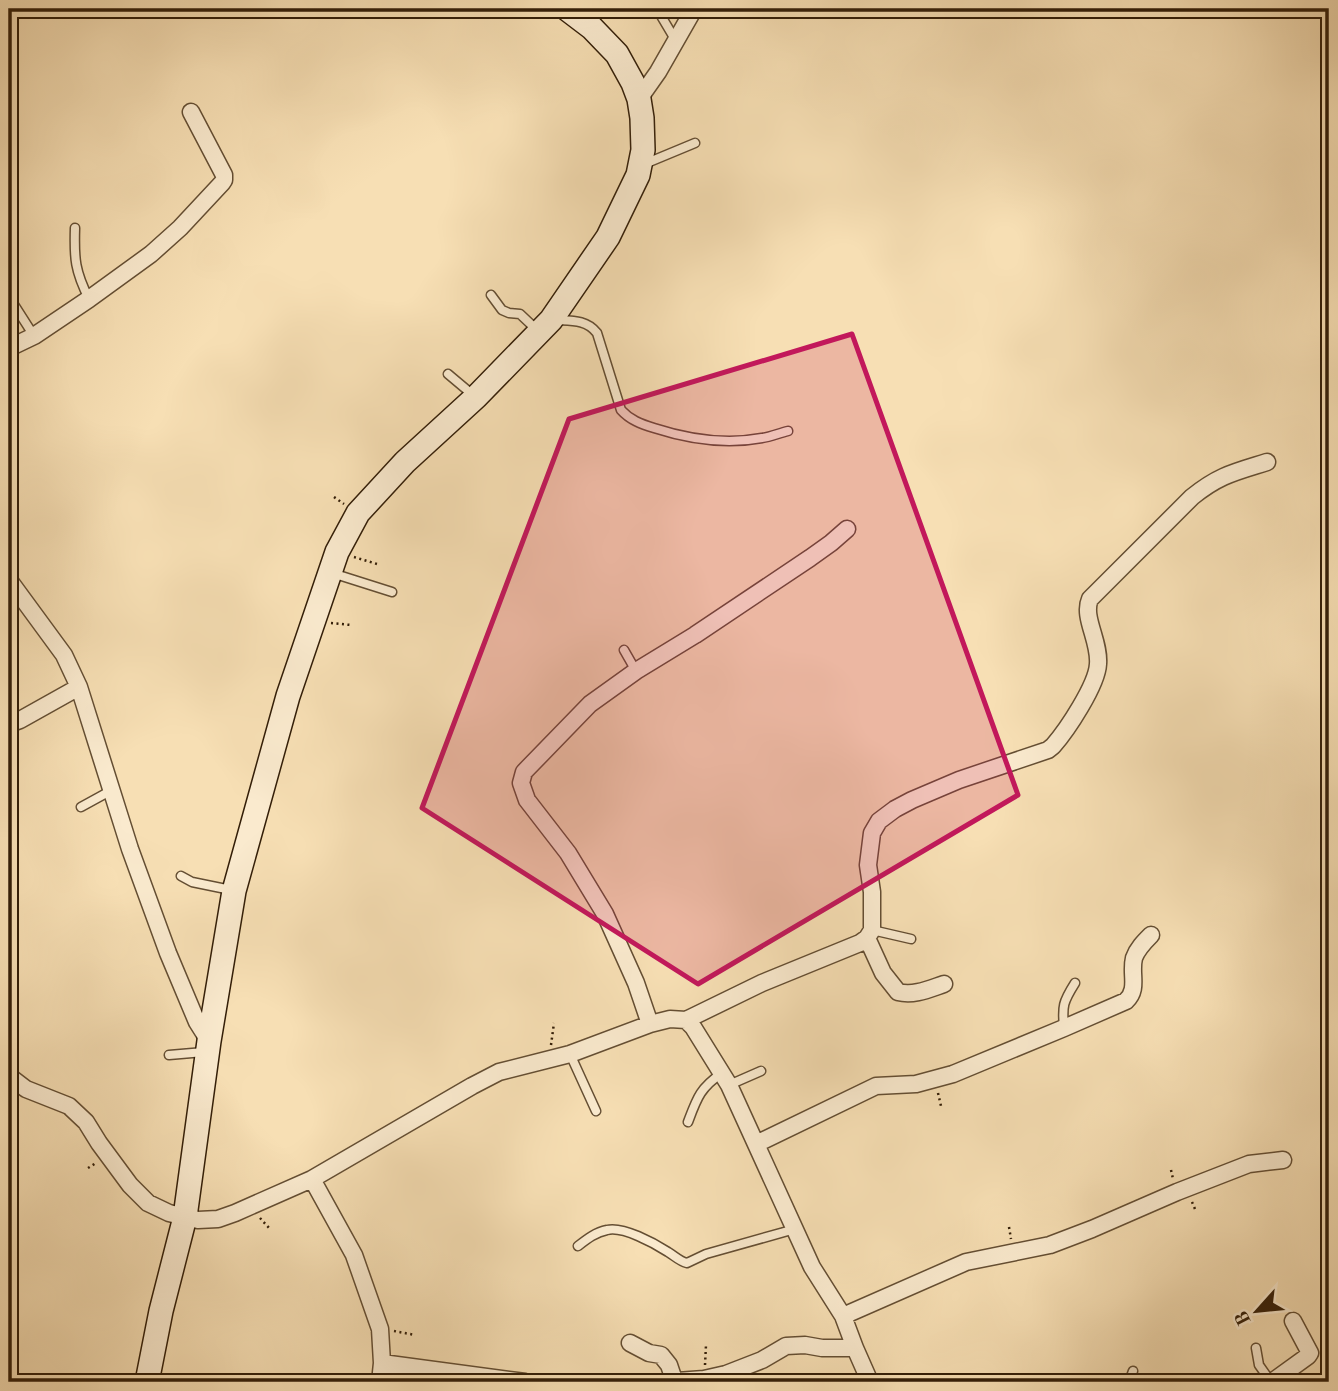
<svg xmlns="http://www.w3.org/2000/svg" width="1338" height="1391" font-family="'Old Standard TT',serif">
  <rect width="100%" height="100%" fill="#f7dfb4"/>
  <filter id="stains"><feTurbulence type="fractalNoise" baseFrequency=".00286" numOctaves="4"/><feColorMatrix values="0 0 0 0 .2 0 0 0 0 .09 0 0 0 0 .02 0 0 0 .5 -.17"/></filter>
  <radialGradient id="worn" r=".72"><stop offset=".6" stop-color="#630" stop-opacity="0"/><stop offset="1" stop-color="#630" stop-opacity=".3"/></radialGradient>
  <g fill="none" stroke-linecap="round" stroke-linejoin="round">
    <defs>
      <path id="lane" d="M657 9 676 41
        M642 165 695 143
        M75 228C74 259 75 271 89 299
        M491 295 502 310 509 313 520 314 538 331
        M11 300 34 336
        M554 320C571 321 586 319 597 333L621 410C630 420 641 424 654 428 688 439 725 445 762 438 771 437 779 433 788 431
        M448 374 473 395
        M332 573 392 592
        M624 650 636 671
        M81 807 112 790
        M181 876 192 882 231 890
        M872 930 911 939
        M1064 1028C1062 1006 1063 1002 1075 983
        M570 1054 596 1111
        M169 1055 204 1052
        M729 1085 761 1071
        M688 1122C697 1098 700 1088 722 1073
        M578 1246C587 1239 596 1232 607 1230 623 1226 654 1243 668 1252 675 1256 679 1261 687 1263L706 1254 795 1229
        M1256 1348 1259 1365 1271 1382
        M1129 1382 1133 1371"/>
      <path id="street" d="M639 99 658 72 694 9
        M9 348 34 336 89 299 151 254 180 228 222 183 224 180V175L191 112
        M9 580 64 655 79 687 130 849 168 953 197 1022 209 1041
        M9 724 20 720 79 687
        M867 938 883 973 898 992C914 996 929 989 944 984
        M686 1020 762 983 860 943 867 938 872 930V892L868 865 872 833 879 821 895 809 912 800 959 780 1048 750 1053 746C1067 730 1097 685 1098 664 1100 641 1082 617 1090 599L1192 497C1219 475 1235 472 1267 462
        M650 1024 636 983 605 914 568 853 527 800 521 783 524 772 590 704 636 671 695 635 810 558 831 543 847 529
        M9 1076 26 1089 69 1106 86 1122 99 1143 130 1185 148 1203 169 1213 198 1220 218 1219 235 1213 312 1179 472 1086 499 1072 570 1054 650 1024 670 1019 686 1020 693 1027 729 1085 812 1267 843 1316 855 1348 870 1382
        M756 1144 876 1086 916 1084 953 1074 1064 1028 1126 1001C1139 989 1130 974 1134 958 1137 949 1144 942 1151 935
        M312 1179 354 1255 380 1329 382 1363 380 1382
        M843 1316 966 1262 1050 1245 1092 1229 1177 1192 1249 1164 1283 1160
        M630 1343 649 1353 661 1355 669 1365 673 1377 677 1381 704 1379 726 1374 762 1360 786 1346 805 1345 822 1348H855
        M382 1363 525 1382
        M1272 1382 1308 1356 1310 1353 1293 1321"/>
      <path id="secondary" d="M147 1382 161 1311 185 1217 209 1041 234 891 288 696 337 552 358 513 405 462 476 397 551 320 608 237 638 175 643 150 642 118 639 99 633 83 617 54 592 28 567 9"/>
    </defs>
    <use href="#lane" stroke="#644e33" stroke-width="11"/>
    <use href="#street" stroke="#644e33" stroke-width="19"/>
    <use href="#secondary" stroke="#331e08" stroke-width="26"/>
    <path stroke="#331e08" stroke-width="2.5" stroke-dasharray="2 3.5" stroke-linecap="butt" d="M334 497 344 504
      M354 557 377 564
      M331 623 351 625
      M551 1045 554 1023
      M938 1093 941 1106
      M88 1168 96 1163
      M1171 1170 1173 1179
      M1192 1202 1195 1209
      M260 1218 270 1229
      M1009 1227 1011 1239
      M394 1331 415 1335
      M705 1365 706 1345"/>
    <use href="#lane" stroke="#faeace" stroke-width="8"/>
    <use href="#street" stroke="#faeace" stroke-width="16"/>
    <use href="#secondary" stroke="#faeace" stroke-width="23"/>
  </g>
  <path fill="#c2185b" fill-opacity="0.2" stroke="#c2185b" stroke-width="5" stroke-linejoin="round" d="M852 334 1018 795 698 984 422 808 569 419Z"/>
  <rect width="1338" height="1391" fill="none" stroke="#f7dfb4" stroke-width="35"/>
  <rect x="10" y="10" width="1317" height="1370" fill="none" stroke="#331e08" stroke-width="3.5"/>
  <rect x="18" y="18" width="1303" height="1356" fill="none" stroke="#331e08" stroke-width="2"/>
  <g transform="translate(1257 1311) rotate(243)" stroke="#faeace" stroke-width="5" paint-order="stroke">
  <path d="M0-5L12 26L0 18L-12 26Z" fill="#331e08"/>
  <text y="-10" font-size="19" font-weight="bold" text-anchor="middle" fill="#331e08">B</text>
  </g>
  <rect width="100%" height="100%" filter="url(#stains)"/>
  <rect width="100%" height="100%" fill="url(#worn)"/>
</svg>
